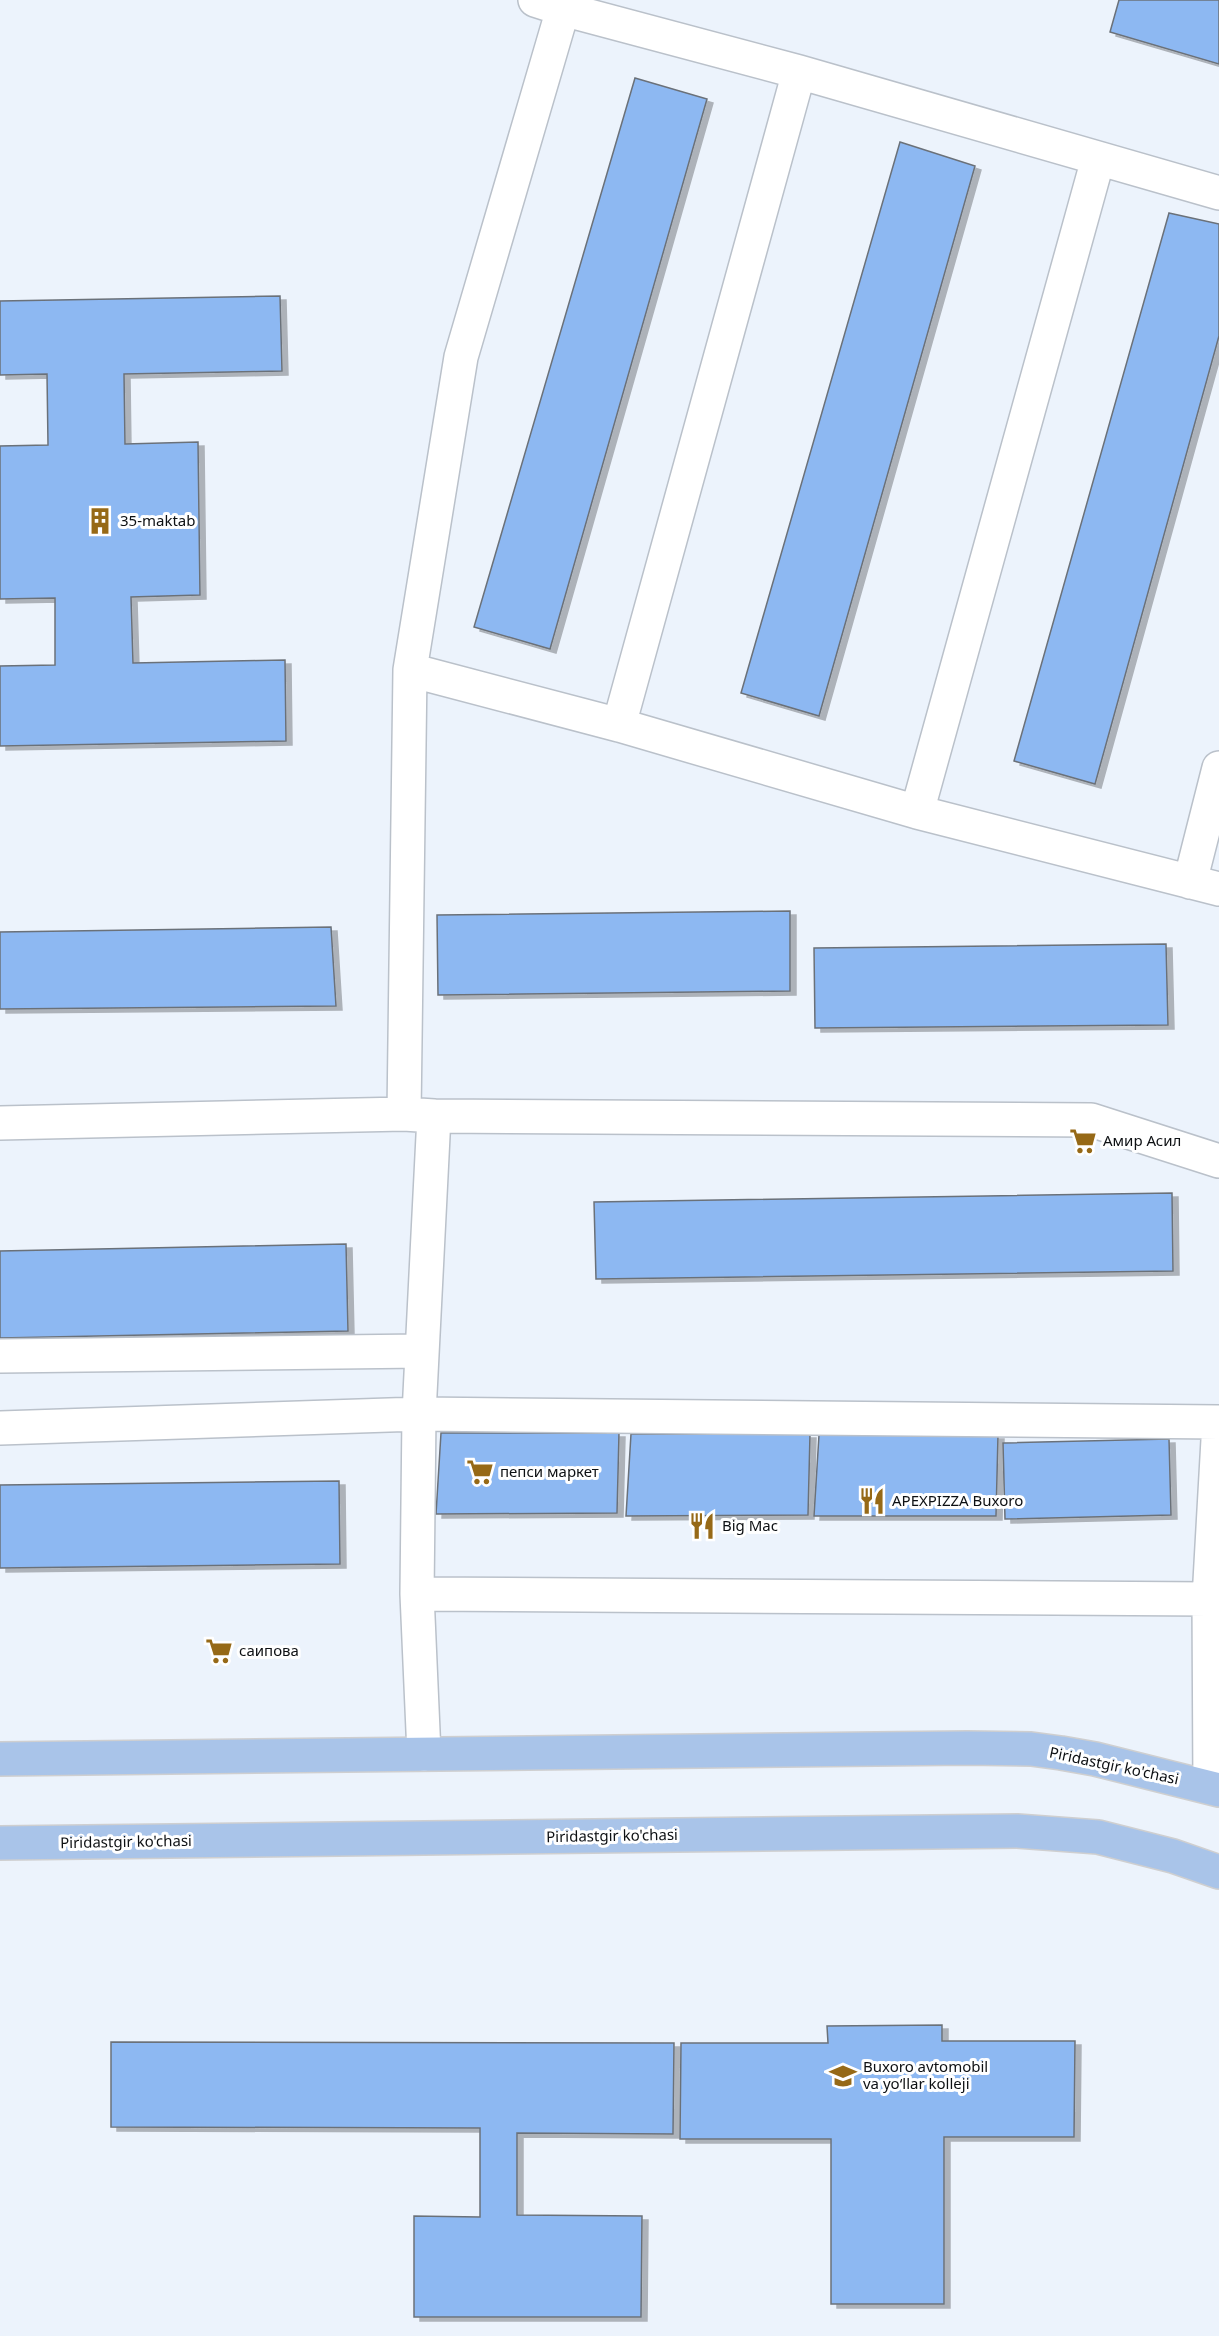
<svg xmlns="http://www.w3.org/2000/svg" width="1219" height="2336" font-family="'Noto Sans',sans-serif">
  <defs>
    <filter id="shadow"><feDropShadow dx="6" dy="4" stdDeviation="0" flood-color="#0004"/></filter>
  </defs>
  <rect width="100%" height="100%" fill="#ecf3fc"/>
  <path fill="#8db8f2" stroke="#6b7179" stroke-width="1.5" filter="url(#shadow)" d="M1119 0H1219V64L1110 32Z
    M635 78 707 99 550 649 474 627Z
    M900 142 975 166 819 716 741 693Z
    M1169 213 1219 224V336L1095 784 1014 761Z
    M280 296 282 371 124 374 125 444 198 442 200 595 131 597 133 663 285 660 286 741 0 746V666L55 665V598L0 599V446L48 445 47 374 0 375V301Z
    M790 911V991L438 995 437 915Z
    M331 927 336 1006 0 1009V932Z
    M1166 944 1168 1025 815 1028 814 948Z
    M1172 1193 1173 1271 596 1279 594 1202Z
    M346 1244 348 1331 0 1338V1251Z
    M441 1433H619L617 1513 436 1514Z
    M631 1434H810L808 1515 626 1516Z
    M819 1435H998L996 1516H814Z
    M1169 1439 1171 1515 1005 1519 1003 1443Z
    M339 1481 340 1564 0 1568V1485Z
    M942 2025V2041H1075L1074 2137H944V2304H831V2139H680L681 2043H828L827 2026Z
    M111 2042 674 2043 673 2134 517 2133V2215L642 2216 641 2317H414V2216L480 2217V2128L111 2127Z"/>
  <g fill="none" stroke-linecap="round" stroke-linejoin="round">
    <defs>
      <path id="minor" d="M535 0 563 9 461 357 410 670 404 1114 434 1116 419 1414 417 1594 1209 1599
        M563 9 799 72 1219 193
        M410 670 619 725 917 812 1098 159
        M619 725 799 72
        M917 812 1219 889
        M1190 882 1219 768
        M434 1116 1091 1120 1219 1161
        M0 1123 404 1114
        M0 1356 422 1351
        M0 1428 419 1414 1219 1422
        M417 1594 424 1754
        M1210 1787 1209 1599 1219 1422"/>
      <path id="major" d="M0 1759 967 1748 1031 1749 1061 1753 1095 1759 1219 1790
        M0 1843 1017 1831 1098 1837 1173 1856 1219 1872"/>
    </defs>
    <use href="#minor" stroke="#bac1ca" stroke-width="36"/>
    <use href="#major" stroke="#cfcfd0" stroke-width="36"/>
    <use href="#minor" stroke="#fff" stroke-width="33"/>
    <use href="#major" stroke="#a9c4e9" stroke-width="33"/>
  </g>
  <defs>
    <symbol id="building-bare" viewBox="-9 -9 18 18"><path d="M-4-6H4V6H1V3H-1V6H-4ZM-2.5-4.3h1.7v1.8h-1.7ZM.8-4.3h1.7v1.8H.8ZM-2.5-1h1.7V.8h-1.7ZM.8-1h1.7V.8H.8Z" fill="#966917" stroke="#fff" stroke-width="2.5" paint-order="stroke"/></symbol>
    <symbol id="supermarket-bare" viewBox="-9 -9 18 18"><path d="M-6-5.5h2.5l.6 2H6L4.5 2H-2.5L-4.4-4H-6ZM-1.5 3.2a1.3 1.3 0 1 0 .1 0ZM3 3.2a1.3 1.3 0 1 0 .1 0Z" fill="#966917" stroke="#fff" stroke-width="2.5" paint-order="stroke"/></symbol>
    <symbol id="restaurant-bare" viewBox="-9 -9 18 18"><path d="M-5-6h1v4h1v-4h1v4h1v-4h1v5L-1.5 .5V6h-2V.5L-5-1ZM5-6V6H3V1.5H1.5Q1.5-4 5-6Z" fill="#966917" stroke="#fff" stroke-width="2.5" paint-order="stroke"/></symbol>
    <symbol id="university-bare" viewBox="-9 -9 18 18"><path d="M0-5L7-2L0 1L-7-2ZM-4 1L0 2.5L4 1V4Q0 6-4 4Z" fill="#966917" stroke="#fff" stroke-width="2.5" paint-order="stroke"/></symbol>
  </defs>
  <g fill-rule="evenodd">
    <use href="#building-bare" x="81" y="502" width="38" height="38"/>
    <use href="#supermarket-bare" x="1064" y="1122" width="38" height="38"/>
    <use href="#supermarket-bare" x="461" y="1453" width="38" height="38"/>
    <use href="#restaurant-bare" x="853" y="1482" width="38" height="38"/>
    <use href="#restaurant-bare" x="683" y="1507" width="38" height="38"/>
    <use href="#supermarket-bare" x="200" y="1632" width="38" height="38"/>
    <use href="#university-bare" x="824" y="2057" width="38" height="38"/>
  </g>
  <g text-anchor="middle" stroke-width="6" stroke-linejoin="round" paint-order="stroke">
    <g font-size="15" fill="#0d1013" stroke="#fff" text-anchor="start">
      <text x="120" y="526">35-maktab</text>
      <text x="1103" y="1146">Амир Асил</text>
      <text x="500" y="1477">пепси маркет</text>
      <text x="892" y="1506">APEXPIZZA Buxoro</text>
      <text x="722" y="1531">Big Mac</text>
      <text x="239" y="1656">саипова</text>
      <text x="863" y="2072">Buxoro avtomobil<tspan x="863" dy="17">va yo‘llar kolleji</tspan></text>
    </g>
    <g font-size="15" fill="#0d1013" stroke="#fff">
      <text transform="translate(1114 1766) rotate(12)" y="5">Piridastgir ko'chasi</text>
      <text transform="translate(612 1836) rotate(-1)" y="5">Piridastgir ko'chasi</text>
      <text transform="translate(126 1842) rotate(-1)" y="5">Piridastgir ko'chasi</text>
    </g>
  </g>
</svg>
